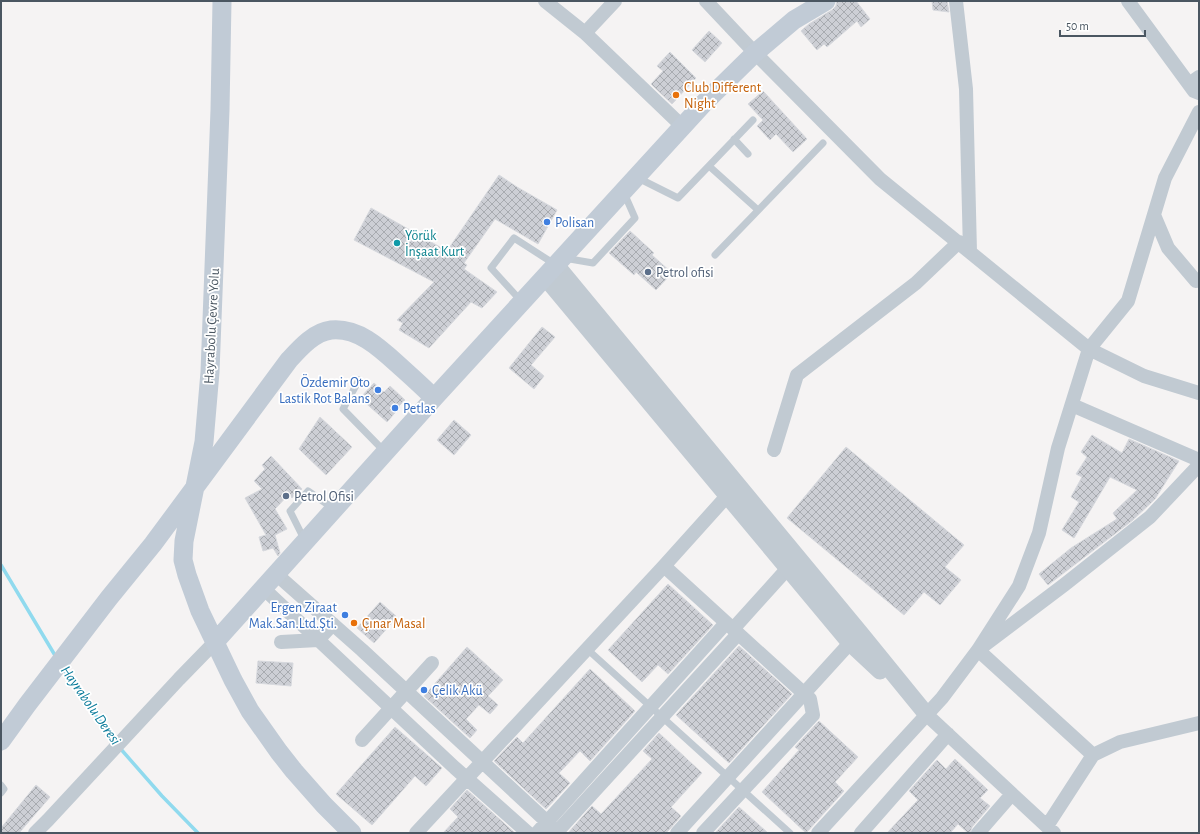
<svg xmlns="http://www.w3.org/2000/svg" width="1200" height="834" font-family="'Alegreya Sans',sans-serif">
  <defs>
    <pattern id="building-cross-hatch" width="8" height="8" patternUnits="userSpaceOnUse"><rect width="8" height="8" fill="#cdcfd5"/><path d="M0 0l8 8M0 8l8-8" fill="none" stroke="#a8abb0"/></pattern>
  </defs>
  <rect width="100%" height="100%" fill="#f5f3f3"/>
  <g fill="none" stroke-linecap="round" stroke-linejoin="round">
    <path stroke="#90daee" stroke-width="3.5" d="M1 565 56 657
      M62 667 88 705 116 742
      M119 747 162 796 198 833"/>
  </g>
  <path fill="url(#building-cross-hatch)" stroke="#d7d9de" d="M837 1H856L870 19 861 27 857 21 827 47 824 44 817 50 801 31 809 24 832 10 836 6Z
    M932 1H947L949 12 933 10Z
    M709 31 722 43 705 62 692 50Z
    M670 52 696 78 672 104 651 84 663 71 657 66Z
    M763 91 807 139 793 152 776 134 770 140 757 126 763 120 748 104Z
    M499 175 517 187 557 210 538 244 495 219 464 263 467 265 464 269 497 292 482 308 471 302 429 348 399 330 403 323 397 320 434 282 354 240 371 208 447 251Z
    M630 231 654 253 652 255 672 273 656 290 636 272 634 275 609 253Z
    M542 327 555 337 531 365 544 376 534 389 509 368Z
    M374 383 384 392 390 386 405 400 399 406 400 407 387 422 360 398Z
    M320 417 352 447 326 475 299 449Z
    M454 420 471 435 454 455 437 440Z
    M1092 435 1122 453 1129 439 1179 461 1155 499 1133 520 1048 585 1039 574 1071 548 1117 519 1113 513 1137 490 1110 477 1074 538 1062 530 1079 502 1071 497 1082 477 1076 474 1087 457 1081 452Z
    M846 447 964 545 945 567 961 580 940 605 924 592 904 615 787 518Z
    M271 456 302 489 292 498 289 494 275 509 287 529 275 535 280 553 278 556 273 548 263 551 259 537 266 535 245 498 262 489 254 481 265 469 262 465Z
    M668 584 713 625 668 674 658 665 642 682 608 650Z
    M380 602 397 617 374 643 357 628Z
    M739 646 792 694 729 763 676 715Z
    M467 647 503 680 488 696 498 705 490 714 479 705 466 719 477 730 470 738 424 696Z
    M258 661 293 663 291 686 256 683Z
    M590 669 635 711 590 761 580 751 559 773 570 783 546 809 494 761 517 737 523 743Z
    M819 721 858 757 835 782 844 791 806 833 762 792 799 750 795 747Z
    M395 727 442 768 426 786 415 776 372 825 336 794Z
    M659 733 702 773 671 807 681 816 669 830 666 833H568L592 806 601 814 652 759 643 751Z
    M955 759 988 790 980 798 990 806 972 827 970 833H968L958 824 950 833H887L918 800 909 791 937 760 946 769Z
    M36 785 50 797 19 833H1V828Z
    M467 790 515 833H443L458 817 450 809Z
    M739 807 768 833H715Z"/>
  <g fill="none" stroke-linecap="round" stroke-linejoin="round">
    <path stroke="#c1cad2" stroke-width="7" d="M734 139 748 154
      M709 166 758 210
      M638 178 678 198 753 120
      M715 255 823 143
      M564 258 593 263 635 218 624 193
      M522 302 491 268 514 238 556 265
      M359 380 343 409 385 452
      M305 541 290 511 308 491 334 509
      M587 649 790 833
      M1 785 4 789 1 793"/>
    <path stroke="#c1cad2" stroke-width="14" d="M545 1 585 33 682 126
      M706 1 755 53 880 179 1089 349 1144 376 1199 393
      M956 1 966 89 970 252
      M1128 1 1194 91 1199 93
      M585 33 615 1
      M1189 84 1199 77
      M1154 215 1168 248 1196 281
      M1072 405 1199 460
      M774 450 797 375 916 283 959 242
      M1199 465 1150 517 1064 585 978 650 1093 755 1120 742 1199 723
      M664 566 810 699 813 715 703 833
      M276 574 362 650 559 833
      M263 588 455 768 528 833
      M733 629 788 568
      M281 642 318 640 333 624
      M927 715 1054 833
      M362 740 432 663
      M1047 826 1093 755
      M35 833 48 820 179 679 215 642
      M416 833 664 566 727 496
      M537 833 726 623
      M556 833 738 634
      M677 833 850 643
      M818 833 942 698 978 650 1019 586 1039 533 1058 448 1089 349 1128 301 1165 178 1199 112
      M861 833 948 734
      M978 833 1012 794"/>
    <path stroke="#c1cad2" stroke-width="17" d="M556 265 861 634 927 715
      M545 277 850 643 880 671"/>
    <path stroke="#c1cbd6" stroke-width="19" d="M222 1 220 110 210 372 204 442 184 541 183 560 187 575 200 611 233 680 250 711 279 752 294 771 324 805 352 833
      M215 642 434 398 704 103 755 53 794 20 826 1
      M1 741 27 705 109 598 153 544 289 360C300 348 314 332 331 330 360 327 383 351 403 369 413 378 424 388 434 398"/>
  </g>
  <g fill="#e8710a" stroke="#fff" stroke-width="1.5">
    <circle cx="676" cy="95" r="4"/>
    <circle cx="354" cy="623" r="4"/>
  </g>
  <g fill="#3f7fe0" stroke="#fff" stroke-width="1.5">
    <circle cx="547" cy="222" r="4"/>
    <circle cx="378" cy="390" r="4"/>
    <circle cx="395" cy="408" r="4"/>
    <circle cx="345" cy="615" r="4"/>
    <circle cx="424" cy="690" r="4"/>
  </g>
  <circle fill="#0f9aa8" stroke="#fff" stroke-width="1.5" cx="397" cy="243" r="4"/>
  <g fill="#5c6f8a" stroke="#fff" stroke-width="1.5">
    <circle cx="648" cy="272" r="4"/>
    <circle cx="286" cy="496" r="4"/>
  </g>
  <g text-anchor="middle" stroke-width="3.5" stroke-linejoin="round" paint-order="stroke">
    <g font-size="14" fill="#c56008" stroke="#fff" text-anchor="start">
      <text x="684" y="92">Club Different<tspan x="684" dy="16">Night</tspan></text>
      <text x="362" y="628">Çınar Masal</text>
    </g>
    <g font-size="14" fill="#366cbe" stroke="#fff" text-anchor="start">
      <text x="555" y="227">Polisan</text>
      <text x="370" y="387" text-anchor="end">Özdemir Oto<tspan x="370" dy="16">Lastik Rot Balans</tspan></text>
      <text x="403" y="413">Petlas</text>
      <text x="337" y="612" text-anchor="end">Ergen Ziraat<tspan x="337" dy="16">Mak.San.Ltd.Şti.</tspan></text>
      <text x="432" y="695">Çelik Akü</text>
    </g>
    <g font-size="14" fill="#0d838f" stroke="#fff" text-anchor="start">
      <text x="405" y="240">Yörük<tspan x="405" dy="16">İnşaat Kurt</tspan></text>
    </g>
    <g font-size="14" fill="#4e5e75" stroke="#fff" text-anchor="start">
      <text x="656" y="277">Petrol ofisi</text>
      <text x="294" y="501">Petrol Ofisi</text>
    </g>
    <g font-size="14" fill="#4a5661" stroke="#fff">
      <text transform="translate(211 326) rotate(-87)" y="5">Hayrabolu Çevre Yolu</text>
    </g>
    <g font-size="15" font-style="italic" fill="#0c7c9b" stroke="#fff">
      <text transform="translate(91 705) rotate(55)" y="5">Hayrabolu Deresi</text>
    </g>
  </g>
  <rect width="1200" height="834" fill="none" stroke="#4a5661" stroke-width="4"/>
  <path d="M1060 30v6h85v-6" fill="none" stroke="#4a5661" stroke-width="2"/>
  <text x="1066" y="30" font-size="12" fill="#4a5661" stroke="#ffffff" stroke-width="3" paint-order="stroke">50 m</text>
</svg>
